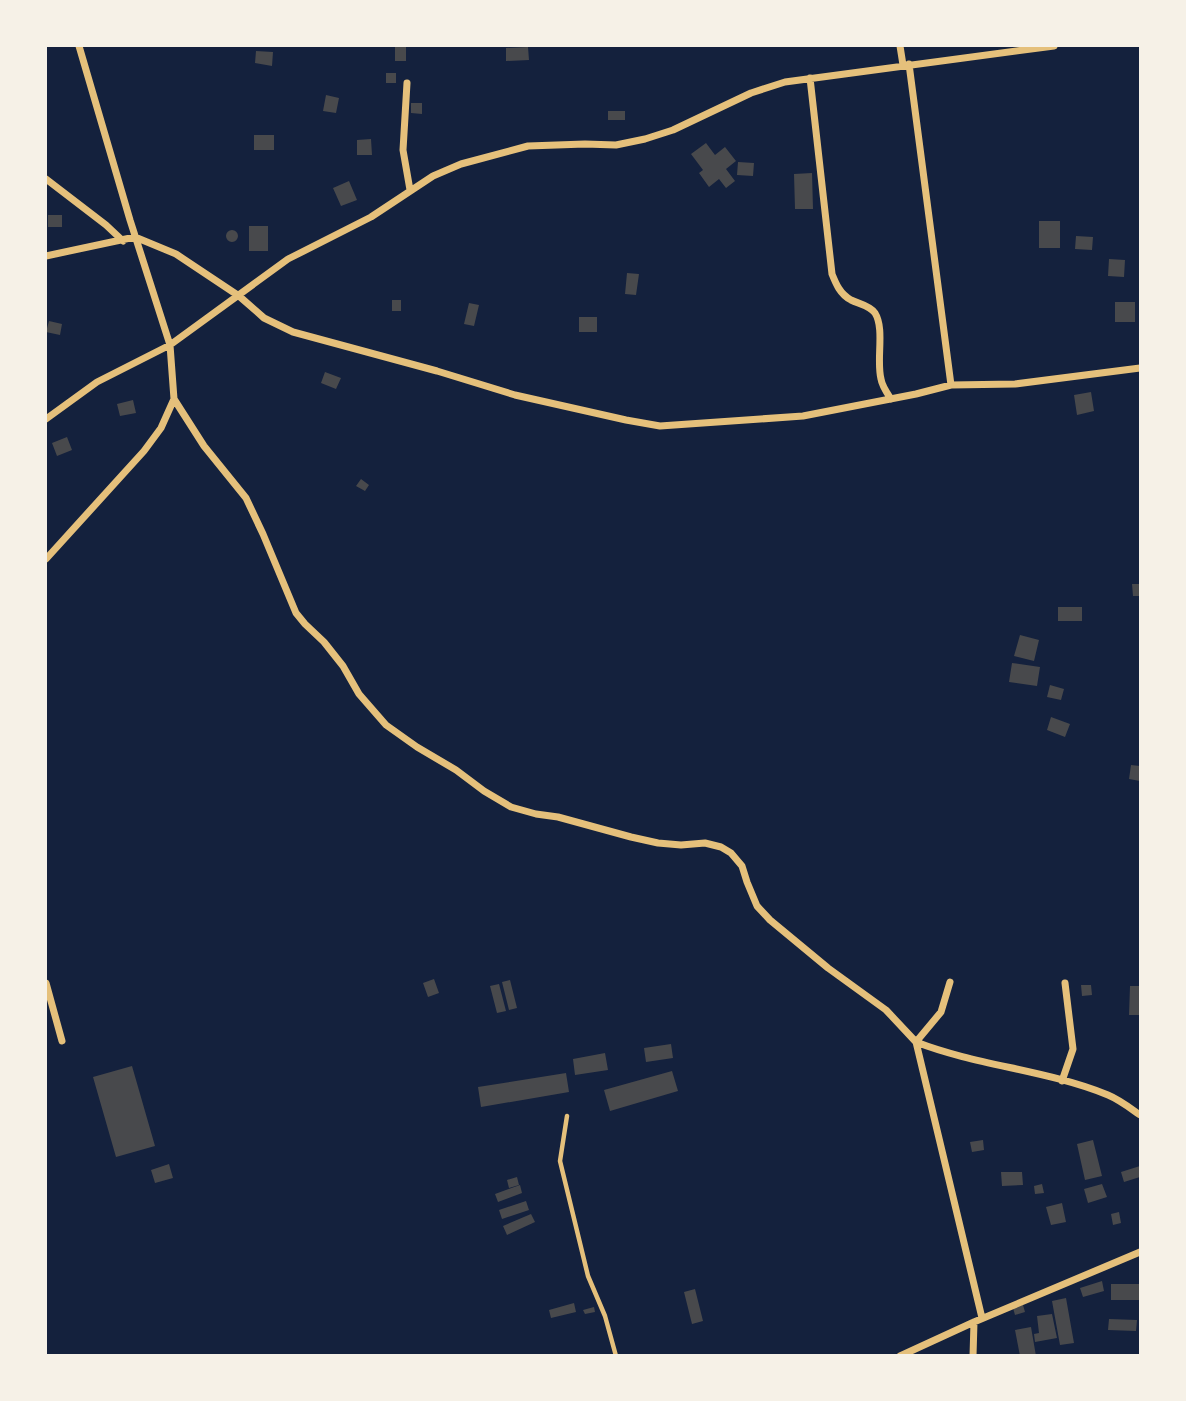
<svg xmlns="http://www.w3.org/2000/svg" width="1186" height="1401" font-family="'DM Sans',sans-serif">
  <rect width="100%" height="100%" fill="#14213d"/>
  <path fill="#48494c" d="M395 47H406V61H395Z
    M528 47 529 60 506 61V48Z
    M256 51 273 52 272 66 255 63Z
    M386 73H396V83H386Z
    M326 95 339 98 336 113 323 111Z
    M411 103H422V114L411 113Z
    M608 111H625V120H608Z
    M254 135H274V150H254Z
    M371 139 372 155H357V140Z
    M706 143 715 155 725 147 736 161 726 169 735 181 726 188 719 179 709 187 699 173 703 170 691 154Z
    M738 162 754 163 753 176 737 175Z
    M812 173 813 209H795L794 174Z
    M349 181 357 200 341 206 333 188Z
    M48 215H62V227H48Z
    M1039 221H1060V248H1039Z
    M249 226H268V251H249Z
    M226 236a6 6 0 1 1 12 0a6 6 0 1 1-12 0Z
    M1076 236 1093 237 1092 250 1075 249Z
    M1109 259 1125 260 1124 277 1108 276Z
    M627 273 639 274 636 295 625 294Z
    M392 300H401V311H392Z
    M1115 302H1135V322H1115Z
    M469 303 479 305 474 326 464 324Z
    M579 317H597V332H579Z
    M49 321 62 324 60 335 46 332Z
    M325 372 341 378 336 389 321 383Z
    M1091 392 1094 411 1077 415 1074 395Z
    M133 400 136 413 120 416 117 404Z
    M67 437 72 450 57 456 52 443Z
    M361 479 369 485 365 491 356 486Z
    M1132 584H1140V596H1133Z
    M1058 607H1082V621H1058Z
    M1020 635 1039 640 1034 661 1014 656Z
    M1012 663 1040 667 1037 686 1009 682Z
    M1050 685 1064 689 1061 700 1047 697Z
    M1051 717 1070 724 1065 737 1047 730Z
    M1131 765 1140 766V781L1129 779Z
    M434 979 439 993 428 997 423 983Z
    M510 980 517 1008 509 1010 502 982Z
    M499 984 506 1011 497 1013 490 986Z
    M1081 985H1091L1092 995 1082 996Z
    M1130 986H1140V1015H1129Z
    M671 1044 673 1058 646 1062 644 1048Z
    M605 1053 608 1070 575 1075 573 1059Z
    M132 1066 155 1146 116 1157 93 1077Z
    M672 1071 678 1091 610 1111 604 1090Z
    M566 1073 569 1092 481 1107 478 1087Z
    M983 1140 984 1150 972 1152 970 1142Z
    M1093 1140 1102 1176 1085 1180 1077 1144Z
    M169 1164 173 1178 155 1183 151 1170Z
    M1140 1166V1177L1124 1182 1121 1172Z
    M1001 1172H1022L1023 1185 1002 1186Z
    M517 1177 519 1185 509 1188 507 1180Z
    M1042 1184 1044 1193 1035 1194 1034 1186Z
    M1102 1184 1107 1197 1088 1203 1084 1189Z
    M520 1185 522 1193 498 1202 495 1194Z
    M526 1201 529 1210 502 1219 499 1210Z
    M1062 1203 1066 1222 1051 1225 1046 1207Z
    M1119 1212 1121 1223 1113 1225 1111 1214Z
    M531 1214 535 1222 507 1235 503 1226Z
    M1102 1281 1104 1291 1083 1297 1080 1288Z
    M1111 1284H1140V1300H1111Z
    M695 1289 703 1321 692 1324 684 1292Z
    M1066 1298 1074 1343 1060 1345 1052 1301Z
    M574 1303 576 1312 551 1318 549 1310Z
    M1023 1305 1025 1312 1015 1315 1013 1308Z
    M594 1307 595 1312 585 1314 583 1310Z
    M1052 1314 1057 1338 1035 1342 1034 1334 1039 1333 1037 1316Z
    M1109 1319 1137 1320 1136 1331 1108 1330Z
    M1031 1327 1036 1356H1020L1015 1330Z"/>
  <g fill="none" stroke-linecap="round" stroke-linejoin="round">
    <path stroke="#e5c07b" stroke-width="4.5" d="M567 1116 560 1161 588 1276 605 1316 616 1356"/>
    <path stroke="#e5c07b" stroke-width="7" d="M900 46 903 65
      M909 64 951 385
      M810 78 832 274C836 284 840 294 851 300 859 304 869 305 875 313 885 329 876 360 881 379 882 386 887 393 891 399
      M407 83 403 150 410 190
      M46 179 106 225 123 241
      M46 256 135 237 176 254 239 296 264 318 293 332 437 371 515 395 626 420 660 426 803 416 916 394 951 385 1015 384 1140 368
      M174 399 204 446 246 498 263 534 296 613 305 624 324 642 343 666 359 694 386 725 417 747 456 770 484 791 511 807 536 814 558 817 631 837 658 843 681 845 705 843 721 847 731 853 742 866 747 882 757 906 770 920 828 968 886 1010 916 1042 982 1318
      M46 419 97 382 170 345 288 259 371 217 433 176 461 164 528 146 585 144 616 145 645 139 673 130 751 93 785 82 1054 46
      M46 559 144 451 161 428 174 399 170 345 130 220 79 46
      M950 982 941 1012 916 1042C978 1066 1047 1070 1108 1095 1120 1100 1130 1108 1140 1115
      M46 983 62 1041
      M1062 1081 1073 1049 1065 983
      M900 1356 974 1322 1140 1252
      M973 1356 974 1322"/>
  </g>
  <rect width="1186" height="1401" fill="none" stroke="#f6f1e7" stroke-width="94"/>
</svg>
